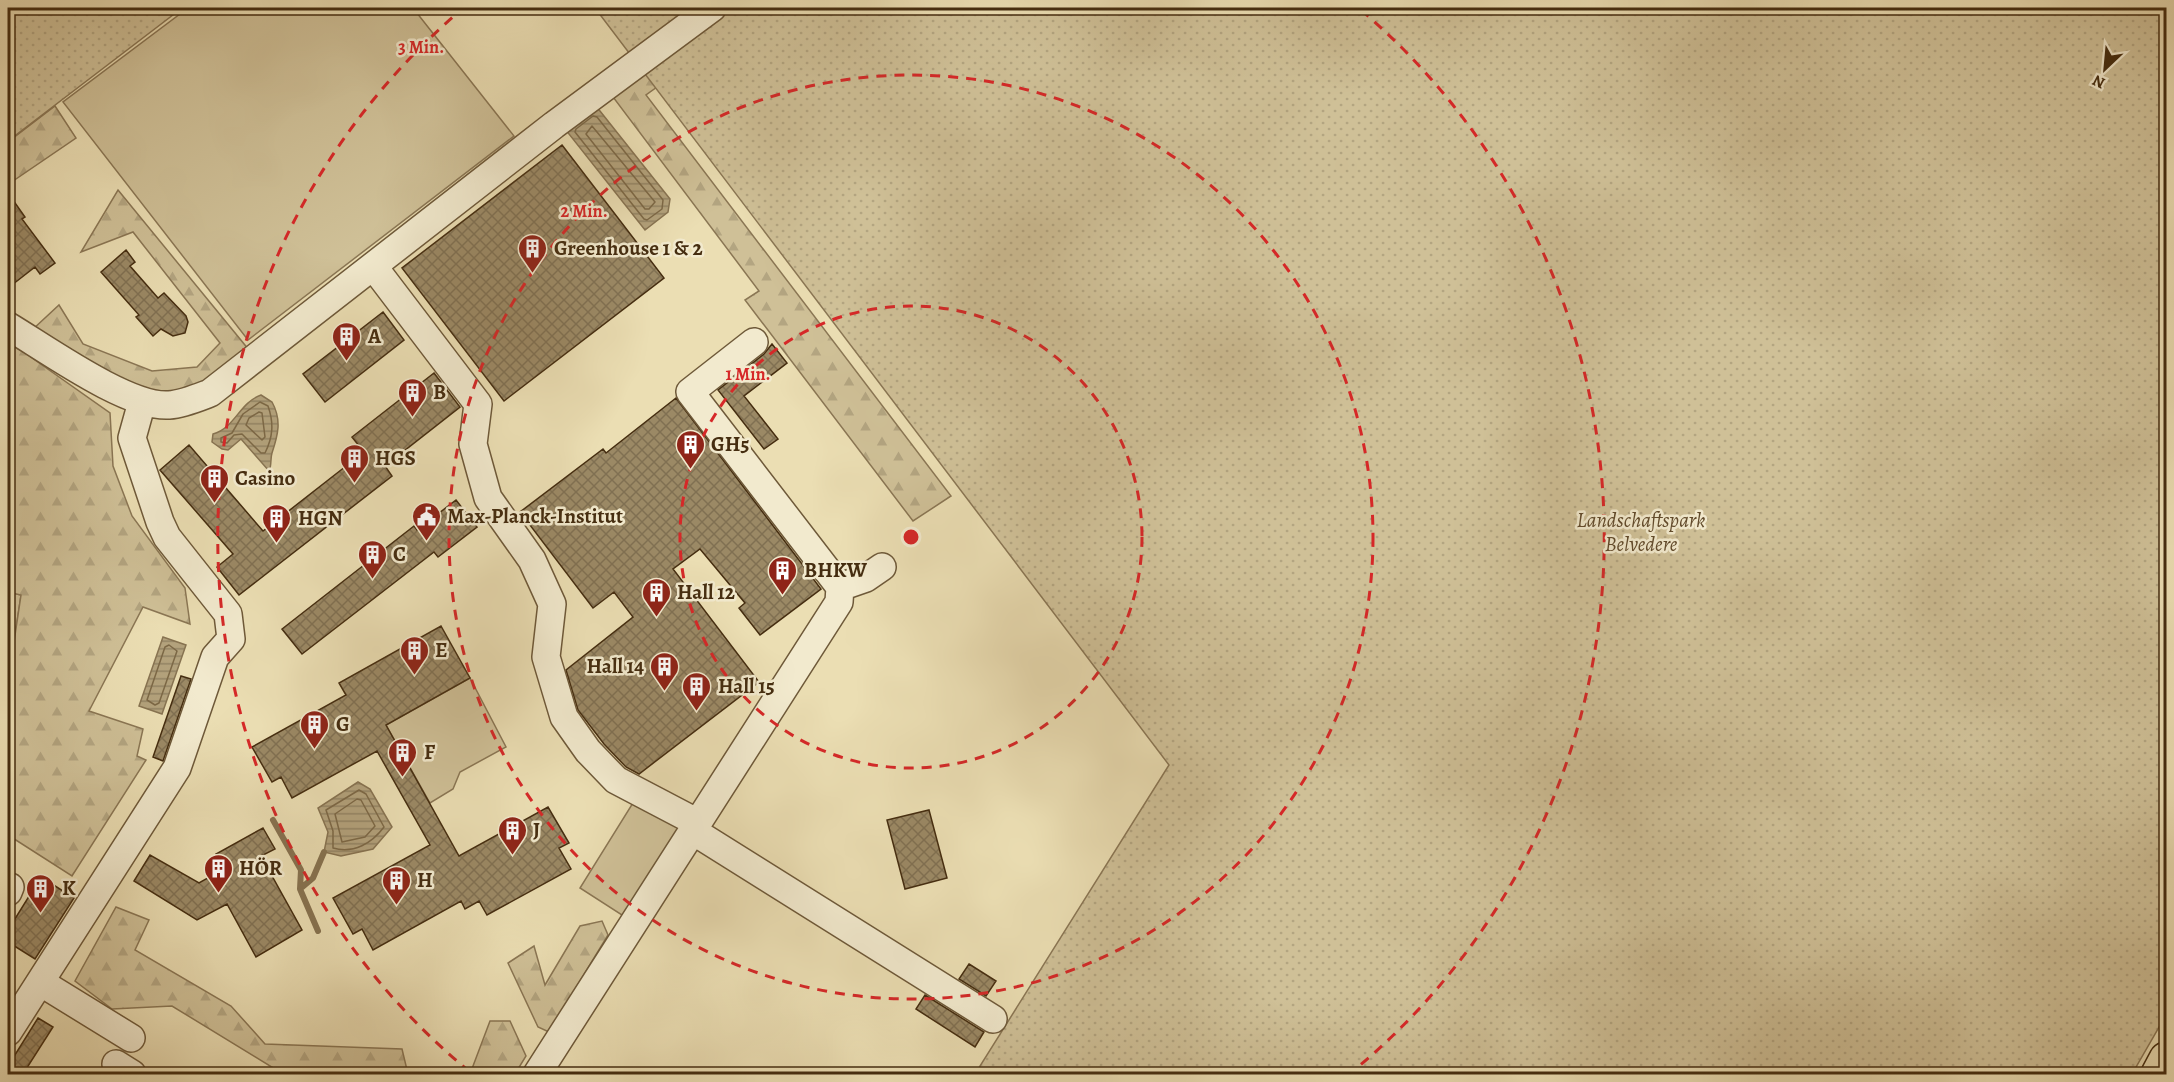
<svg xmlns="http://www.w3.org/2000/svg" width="2174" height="1082" font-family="Alegreya,serif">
  <defs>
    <pattern id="forest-firs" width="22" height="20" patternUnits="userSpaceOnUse" patternTransform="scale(1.5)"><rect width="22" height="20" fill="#cfc097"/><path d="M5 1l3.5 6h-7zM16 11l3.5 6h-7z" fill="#b3a581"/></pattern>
    <pattern id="park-dots" width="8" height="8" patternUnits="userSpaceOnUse" patternTransform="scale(1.5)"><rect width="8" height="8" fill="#cfc097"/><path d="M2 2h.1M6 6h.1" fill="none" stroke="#b3a581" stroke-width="1.8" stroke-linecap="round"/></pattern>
    <pattern id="water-rules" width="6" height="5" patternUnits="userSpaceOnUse" patternTransform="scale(1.5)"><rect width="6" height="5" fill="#b3a27c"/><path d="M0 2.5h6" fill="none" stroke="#938464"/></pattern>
    <pattern id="building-cross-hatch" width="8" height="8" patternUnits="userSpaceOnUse" patternTransform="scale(1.5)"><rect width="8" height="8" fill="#9b8965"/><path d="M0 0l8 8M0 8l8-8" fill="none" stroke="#807052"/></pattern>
  </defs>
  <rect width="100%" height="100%" fill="#ebdeb3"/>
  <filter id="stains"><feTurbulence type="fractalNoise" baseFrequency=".00333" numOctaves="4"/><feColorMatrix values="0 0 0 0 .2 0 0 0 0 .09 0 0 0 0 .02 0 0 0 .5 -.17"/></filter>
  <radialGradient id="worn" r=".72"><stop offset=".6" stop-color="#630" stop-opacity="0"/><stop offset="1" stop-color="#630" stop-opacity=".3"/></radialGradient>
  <path fill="#cfc097" stroke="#8a7654" stroke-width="1.5" d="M188 8H413L514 136 248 340 63 102Z
    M8 592 21 595 8 682Z
    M470 678 506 747 460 772 453 789 430 803 386 725Z
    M636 798 682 827 625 917 580 888Z"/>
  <path fill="url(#forest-firs)" stroke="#8a7654" stroke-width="1.5" d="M721 8 657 87 646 95 951 496 913 521 745 300 759 291 610 93Z
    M55 106 76 138 13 181 8 180V142Z
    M118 190 249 350 208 385 173 394 146 392 32 330 59 305 83 344 152 371 197 367 220 343 133 232 81 252Z
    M8 341 110 413 113 466 132 516 185 588 190 624 143 607 89 711 143 729 137 756 146 760 72 876 8 835V682L21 595 8 592Z
    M116 907 149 920 135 950 231 1006 265 1044 402 1049 408 1074H283L172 1006 112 1009 75 981Z
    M602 921 608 935 549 1032 538 1027 508 963 534 946 545 985 580 926Z
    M490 1021H510L526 1056 515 1074H470Z"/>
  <path fill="url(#park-dots)" stroke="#8a7654" stroke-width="1.5" d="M8 8H182L8 141Z
    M595 8H2166V1015L2132 1074H975L1169 765Z"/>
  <path fill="url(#water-rules)" stroke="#877351" stroke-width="1.5" d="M596 106 670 199 668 212 645 230 565 129Z
    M261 395 272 402C282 420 278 435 272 453 270 459 272 465 269 471L241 439 228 450 222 449 212 442 213 434C235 428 239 403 261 395Z
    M163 637 186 645 162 714 139 706Z
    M358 782 370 789 392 827 373 849 341 856 324 852 328 832 318 808Z"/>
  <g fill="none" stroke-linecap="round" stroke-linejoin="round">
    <path stroke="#7c6846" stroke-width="1.5" d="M593 116 597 117 663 200 662 209 647 220 644 219 575 132 576 129Z
      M592 126 655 202 649 209H645L586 134Z
      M260 402 268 406C274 423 273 437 265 453H261L242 434 234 435 227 443 221 442V438L232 433 243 414Z
      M259 412 262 413 265 437 262 440 246 425 249 418Z
      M169 645 177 651 159 703 155 705 147 700 165 647Z
      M359 790 366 794 384 827C372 843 354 854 333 848V831L326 810Z
      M357 799 361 800 375 826 365 837 342 842 335 814Z"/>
    <path stroke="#877351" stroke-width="6" d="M273 820 301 870 300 889
      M318 931 300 889 313 878 324 852"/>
  </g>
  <path fill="url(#building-cross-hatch)" stroke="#452d10" stroke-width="1.5" d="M562 145 664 278 504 401 402 268Z
    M8 193 25 217 22 219 55 263 40 274 35 267 8 288Z
    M126 250 135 262 130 266 158 298 164 293 186 316 188 322 185 333 173 336 161 329 153 336 136 317 139 315 101 272Z
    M383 312 404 340 325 402 303 374Z
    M772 344 787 363 744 396 778 439 764 449 718 390 764 354Z
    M434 373 460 407 385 466 392 476 239 595 217 567 233 554 160 470 189 445 263 531 364 452 352 437Z
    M676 398 821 589 760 635 739 608 745 603 700 549 673 569 759 682 639 774 626 767 604 744 578 710 566 670 633 617 614 592 593 608 520 512 603 449 606 453Z
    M456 500 477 527 438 557 434 552 302 654 282 629 414 526 417 530Z
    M441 626 470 678 386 725 459 856 548 807 569 843 559 848 571 869 487 915 479 901 465 909 461 901 373 950 362 929 353 934 333 898 430 845 377 751 292 798 281 777 272 782 252 747 346 695 339 683Z
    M181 676 191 679 163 761 153 757Z
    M929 810 947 878 905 889 887 820Z
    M263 828 275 849 261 856 302 930 256 957 227 904 197 920 134 881 150 855 199 883 224 869 216 854Z
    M41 877 74 898 35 959 8 942V930Z
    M969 964 996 981 986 996 959 979Z
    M925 995 984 1032 975 1047 916 1009Z
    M38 1018 53 1027 23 1074H8V1066Z"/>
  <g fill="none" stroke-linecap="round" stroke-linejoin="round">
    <defs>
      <path id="minor" d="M373 266 478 404 473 444 488 498 532 560 552 604 546 657 564 717 588 751 616 780 698 823
        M8 326C45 348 128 408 169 405 183 404 197 398 210 393L554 125 712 8
        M840 587 866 578 882 567
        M693 831 993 1019
        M8 892 10 887
        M40 982 177 768 215 657 231 639 228 614 167 537 160 522 132 438 142 402
        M8 1032 40 982 131 1038
        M116 1064 132 1074
        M537 1074 839 602 840 587 690 392 754 342"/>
      <path id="highway" d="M2158 1074 2166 1059"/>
    </defs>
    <use href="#minor" stroke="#6e5939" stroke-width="30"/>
    <use href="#highway" stroke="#452d10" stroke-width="36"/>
    <use href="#minor" stroke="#f2eace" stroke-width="27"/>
    <use href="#highway" stroke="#ebdeb3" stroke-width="33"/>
  </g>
  <g fill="none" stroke="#d62828" stroke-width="3" stroke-dasharray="10 8">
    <circle cx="911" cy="537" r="231"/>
    <circle cx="911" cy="537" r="462"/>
    <path d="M470 1072A693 693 0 0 1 461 10M1361 10A693 693 0 0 1 1352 1072"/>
  </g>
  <defs>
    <symbol id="building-pin" viewBox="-11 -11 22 30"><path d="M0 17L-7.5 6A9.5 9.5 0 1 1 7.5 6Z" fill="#8f2418" stroke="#f2eace"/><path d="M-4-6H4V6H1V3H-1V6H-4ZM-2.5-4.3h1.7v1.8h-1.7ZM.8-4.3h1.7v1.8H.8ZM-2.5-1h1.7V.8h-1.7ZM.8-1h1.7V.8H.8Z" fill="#fff"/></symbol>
    <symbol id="civic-pin" viewBox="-11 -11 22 30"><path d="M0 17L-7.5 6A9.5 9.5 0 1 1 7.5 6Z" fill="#8f2418" stroke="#f2eace"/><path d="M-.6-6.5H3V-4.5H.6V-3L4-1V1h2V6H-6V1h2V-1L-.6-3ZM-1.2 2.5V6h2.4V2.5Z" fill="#fff"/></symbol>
  </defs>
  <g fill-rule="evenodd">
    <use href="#building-pin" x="516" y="232" width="33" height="45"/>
    <use href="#building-pin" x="330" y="320" width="33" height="45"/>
    <use href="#building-pin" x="396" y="376" width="33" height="45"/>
    <use href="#building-pin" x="674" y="428" width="33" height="45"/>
    <use href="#building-pin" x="338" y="442" width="33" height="45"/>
    <use href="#building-pin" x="198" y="462" width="33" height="45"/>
    <use href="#civic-pin" x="410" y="500" width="33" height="45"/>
    <use href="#building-pin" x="260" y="502" width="33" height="45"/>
    <use href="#building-pin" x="356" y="538" width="33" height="45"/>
    <use href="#building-pin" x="766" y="554" width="33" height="45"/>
    <use href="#building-pin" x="640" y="576" width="33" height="45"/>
    <use href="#building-pin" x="398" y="634" width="33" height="45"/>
    <use href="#building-pin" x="648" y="650" width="33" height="45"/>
    <use href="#building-pin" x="680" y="670" width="33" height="45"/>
    <use href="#building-pin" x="298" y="708" width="33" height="45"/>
    <use href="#building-pin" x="386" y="736" width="33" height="45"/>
    <use href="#building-pin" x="496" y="814" width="33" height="45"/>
    <use href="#building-pin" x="202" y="852" width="33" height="45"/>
    <use href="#building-pin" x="380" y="864" width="33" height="45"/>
    <use href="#building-pin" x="24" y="872" width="33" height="45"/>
  </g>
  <g text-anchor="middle" stroke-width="5" stroke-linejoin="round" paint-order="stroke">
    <g font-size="21" font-weight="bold" fill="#452d10" stroke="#f2eace" text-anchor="start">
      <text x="554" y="255">Greenhouse 1 &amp; 2</text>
      <text x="368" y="343">A</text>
      <text x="433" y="399">B</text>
      <text x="711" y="451">GH5</text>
      <text x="375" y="465">HGS</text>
      <text x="235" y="485">Casino</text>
      <text x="447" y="523">Max-Planck-Institut</text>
      <text x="298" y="525">HGN</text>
      <text x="393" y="561">C</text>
      <text x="804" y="577">BHKW</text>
      <text x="677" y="599">Hall 12</text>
      <text x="435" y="657">E</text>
      <text x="644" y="673" text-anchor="end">Hall 14</text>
      <text x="718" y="693">Hall 15</text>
      <text x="336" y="731">G</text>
      <text x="424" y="759">F</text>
      <text x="533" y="837">J</text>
      <text x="239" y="875">HÖR</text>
      <text x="417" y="887">H</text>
      <text x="62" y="895">K</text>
    </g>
    <g font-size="21" font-style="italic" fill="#614a2b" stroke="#f2eace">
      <text x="1641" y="527">Landschaftspark<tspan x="1641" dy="24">Belvedere</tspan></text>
    </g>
  </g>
  <circle cx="911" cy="537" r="9" fill="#d62828" stroke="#f2eace" stroke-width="3"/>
  <g font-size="18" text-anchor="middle" font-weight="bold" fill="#d62828" stroke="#f2eace" stroke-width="5" stroke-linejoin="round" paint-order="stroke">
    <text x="421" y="53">3 Min.</text>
    <text x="584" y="217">2 Min.</text>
    <text x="748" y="380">1 Min.</text>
  </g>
  <rect width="2174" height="1082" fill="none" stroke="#ebdeb3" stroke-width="30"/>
  <rect x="9" y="9" width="2156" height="1064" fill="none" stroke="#452d10" stroke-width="3"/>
  <rect x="15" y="15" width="2144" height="1052" fill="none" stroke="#452d10" stroke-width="1.5"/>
  <g transform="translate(2105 69) rotate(206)" stroke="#f2eace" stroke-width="4.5" paint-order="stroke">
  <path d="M0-4.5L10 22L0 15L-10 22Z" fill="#452d10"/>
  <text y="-9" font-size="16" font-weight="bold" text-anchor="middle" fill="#452d10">N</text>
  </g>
  <rect width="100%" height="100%" filter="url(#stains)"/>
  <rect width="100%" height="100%" fill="url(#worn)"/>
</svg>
